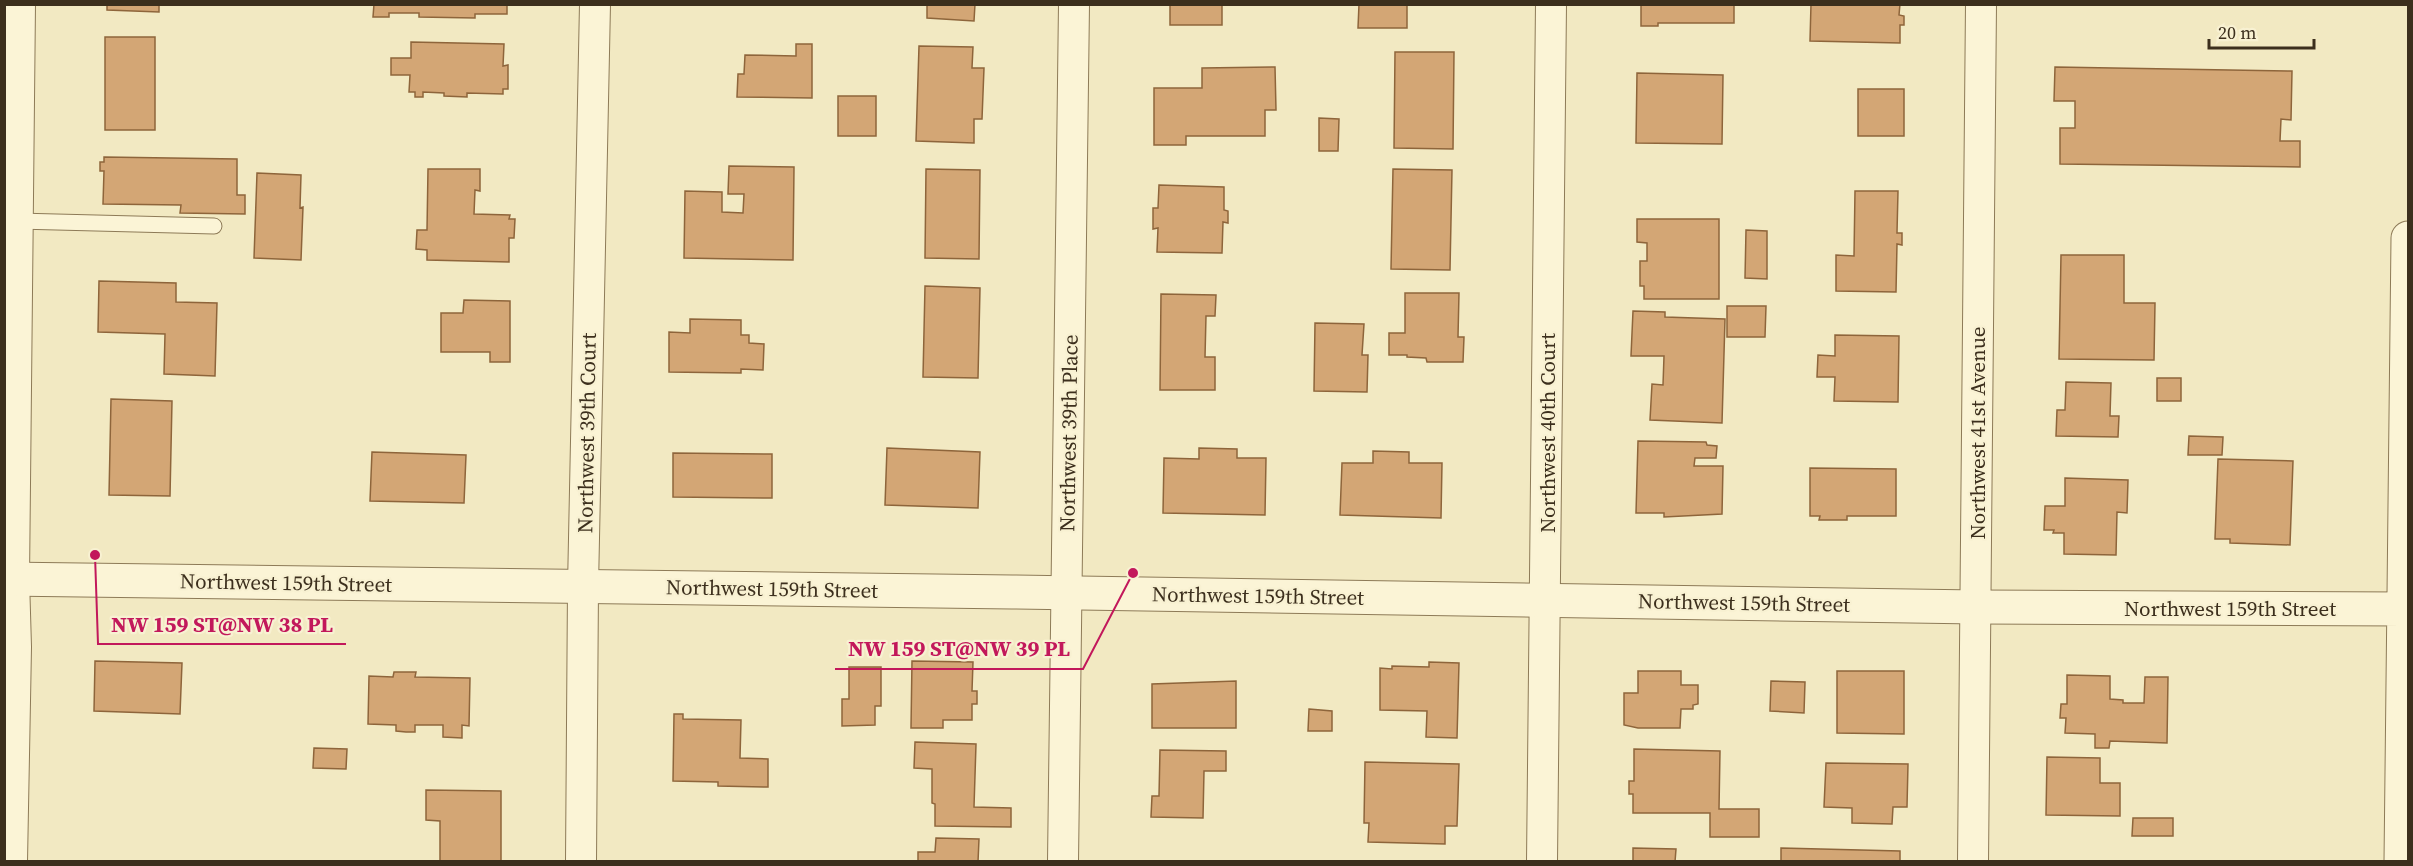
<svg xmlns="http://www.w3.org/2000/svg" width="2413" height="866" font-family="'Source Serif 4',serif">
  <rect width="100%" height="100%" fill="#f2e9c2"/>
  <path fill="#d3a675" stroke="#8e653b" stroke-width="1.5" d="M107 4H159V12L107 10Z
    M374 4H507V14H475V18L419 17V13H389V17H373Z
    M927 4H975L974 21 927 18Z
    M1170 4H1222V25H1170Z
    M1359 4H1407V28H1358Z
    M1641 4H1734V23H1658V26H1641Z
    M1811 4H1900L1899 15 1904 16V25H1900V43L1810 41Z
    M105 37H155V130H105Z
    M411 42 504 44 503 66 508 65V89H503V94L467 93V97L444 96V93L423 92V97H415V92H409L410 75H391V58H411Z
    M796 44H812V98L737 97 738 74H744L745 55 796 56Z
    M919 46 973 47 972 68H984L982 119H974V143L916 141Z
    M1395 52H1454L1453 149 1394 148Z
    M1275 67 1276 110H1265V136H1186V145H1154V88H1202V68Z
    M2055 67 2292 71 2291 120 2281 119 2280 141H2300V167L2060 164V128H2075V101H2054Z
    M1637 73 1723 75 1722 144 1636 143Z
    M1858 89H1904V136H1858Z
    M838 96H876V136H838Z
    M1319 118 1339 119 1338 151H1319Z
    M104 157 237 159V195H245V214L180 213 181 205 103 204 104 171H100V162H104Z
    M729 166 794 167 793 260 684 258 685 191 722 192V212L743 213 744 194H728Z
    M428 169H480V191L475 190 474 214 510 215 509 219H515L514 238H509V262L427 260V250L416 249 417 230H427Z
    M926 169 980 170 979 259 925 258Z
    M1393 169 1452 170 1450 270 1391 269Z
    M257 173 301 175 300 208 303 207 301 260 254 258Z
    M1159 185 1224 187V210L1228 211V223L1223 222 1222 253 1157 252 1158 228 1153 229V208H1158Z
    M1855 191H1898L1897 233H1902V245L1897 244 1896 292 1836 291V255L1854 256Z
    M1637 219H1719V299H1644V286H1640V261H1647V243L1637 242Z
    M1746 230 1767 231V279L1745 278Z
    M2061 255H2124V303H2155L2154 360 2059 359Z
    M99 281 176 283V302L217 303 215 376 164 374 165 334 98 332Z
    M925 286 980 288 978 378 923 377Z
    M1405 293H1459L1458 337H1464L1463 362H1427L1426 358 1407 357V355H1389V333H1405Z
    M1161 294 1216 295 1215 316H1206L1205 357H1215V390H1160Z
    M464 300 510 301V362H490V352H441V313H463Z
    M1727 306H1766L1765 337H1727Z
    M1633 311 1665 312V317L1725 319 1722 423 1650 420 1652 384 1663 385 1664 356H1631Z
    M690 319 741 320V335H749V343L764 344 763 370 741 369V373L669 372V332L690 333Z
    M1315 323 1364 324 1362 355H1368L1367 392 1314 391Z
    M1835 335 1899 336 1898 402 1834 401 1835 377H1817L1818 355 1835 356Z
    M2157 378H2181V401H2157Z
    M2066 382 2111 383 2110 416H2119L2118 437 2056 436 2057 410H2065Z
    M111 399 172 401 170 496 109 495Z
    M2189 436 2223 437 2222 455H2188Z
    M1638 441 1706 442 1707 445 1717 446 1716 458H1695L1694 466H1723L1722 514 1664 517V513H1636Z
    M887 448 980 452 978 508 885 505Z
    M1199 448 1237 449V458H1266L1265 515 1163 513 1164 458 1199 459Z
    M1373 451 1409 452V463H1442L1441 518 1340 515 1342 463H1373Z
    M372 452 466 455 464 503 370 501Z
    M673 453 772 454V498L673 497Z
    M2218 459 2293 461 2290 545 2230 543V539H2215Z
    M1810 468 1896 469V516H1847V520H1819L1820 516H1810Z
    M2065 478 2128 480 2127 513 2117 512 2116 555 2064 554V533H2053L2054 530H2044L2045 506H2065Z
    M95 661 182 663 180 714 94 711Z
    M912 661 973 662 972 691H977V704H972V720H943V728H911Z
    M1429 662 1459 663 1457 738 1426 737 1427 711 1380 710V668L1392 669V666L1429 667Z
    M849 667H881V706H875V725L842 726V699H849Z
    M1638 671H1681V685H1698V704L1693 705V709H1681L1680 728H1638L1624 725V693H1638Z
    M1837 671H1904V734L1837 733Z
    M394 672H416L415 677 470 678 469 726 462 725V738L443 737V725H415V732H406L396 731V725L368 724 369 676 393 677Z
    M2067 675 2110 676V699L2123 700V703H2144L2145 677H2168L2167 743 2110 741 2109 748H2095V734L2065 733 2066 718H2060L2061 704H2067Z
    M1236 681V728H1152V684Z
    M1771 681 1805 682 1804 713 1770 711Z
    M1309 709 1332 711V731H1308Z
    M674 714H683V719L741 720 740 758 768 759V787L718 786V782L673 781Z
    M915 742 976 744 974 807 1011 808V827L935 826V804L932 803V769L914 768Z
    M314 748 347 749 346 769 313 768Z
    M1634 749 1720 751 1719 809H1759V837H1710V813H1633V794H1629V781H1634Z
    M1160 750 1226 751V771H1204L1203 818 1151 817 1152 796H1159Z
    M2047 757 2100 758V783H2120V816L2046 815Z
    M1365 762 1459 764 1457 826H1445V844L1368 842 1369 823H1364Z
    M1826 763 1908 764 1907 807H1893L1892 824 1852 823V808L1824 807Z
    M426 790 501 791V862H440V821L426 820Z
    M2133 818H2173V836H2132Z
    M936 838 979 839 978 862H918V852H935Z
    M1633 848 1676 849 1675 862H1633Z
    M1781 848 1900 851V862H1781Z"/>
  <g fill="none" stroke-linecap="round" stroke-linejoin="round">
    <defs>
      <path id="service" d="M17 221 214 226"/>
      <path id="minor" d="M12 862 16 647 14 579 20 4
        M581 862 583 587 595 4
        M1063 862 1074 4
        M1542 862 1551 4
        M1973 862 1981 4"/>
      <path id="tertiary" d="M4 579 1012 592 1977 607 2404 609
        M2401 862 2408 238"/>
    </defs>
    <use href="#service" stroke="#8d7a57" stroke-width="17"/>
    <use href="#minor" stroke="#8d7a57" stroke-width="32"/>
    <use href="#tertiary" stroke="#8d7a57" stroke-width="35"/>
    <use href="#service" stroke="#fbf4d6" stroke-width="15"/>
    <use href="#minor" stroke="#fbf4d6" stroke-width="30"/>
    <use href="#tertiary" stroke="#fbf4d6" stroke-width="33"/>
  </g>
  <g text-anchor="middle" stroke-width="4.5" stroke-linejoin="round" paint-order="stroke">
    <g font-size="21" fill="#3c2f1d" stroke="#f8f1d2">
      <text transform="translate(587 433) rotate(-89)" y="7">Northwest 39th Court</text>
      <text transform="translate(1069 433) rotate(-89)" y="7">Northwest 39th Place</text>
      <text transform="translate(1548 433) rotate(-90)" y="7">Northwest 40th Court</text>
      <text transform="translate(1978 433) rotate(-90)" y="7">Northwest 41st Avenue</text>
      <text transform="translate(286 583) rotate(1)" y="7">Northwest 159th Street</text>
      <text transform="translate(772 589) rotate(1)" y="7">Northwest 159th Street</text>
      <text transform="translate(1258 596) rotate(1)" y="7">Northwest 159th Street</text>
      <text transform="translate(1744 603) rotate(1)" y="7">Northwest 159th Street</text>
      <text x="2230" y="616">Northwest 159th Street</text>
    </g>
  </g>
  <path fill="none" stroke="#c2185b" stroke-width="2" d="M95 555L98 644H346M1133 573L1083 669H835"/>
  <g fill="#c2185b" stroke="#f8f1d2" stroke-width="2">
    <circle cx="95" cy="555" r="6"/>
    <circle cx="1133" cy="573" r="6"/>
  </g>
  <g font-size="22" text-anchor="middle" font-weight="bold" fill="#c2185b" stroke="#f8f1d2" stroke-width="4.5" stroke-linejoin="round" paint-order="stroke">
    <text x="222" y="632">NW 159 ST@NW 38 PL</text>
    <text x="959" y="656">NW 159 ST@NW 39 PL</text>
  </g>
  <rect width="2413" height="866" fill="none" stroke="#3c2f1d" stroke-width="12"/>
  <path d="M2209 39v9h105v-9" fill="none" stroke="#3c2f1d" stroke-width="3"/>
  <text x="2218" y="39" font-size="18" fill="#3c2f1d" stroke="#f8f1d2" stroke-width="4.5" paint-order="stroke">20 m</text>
</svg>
